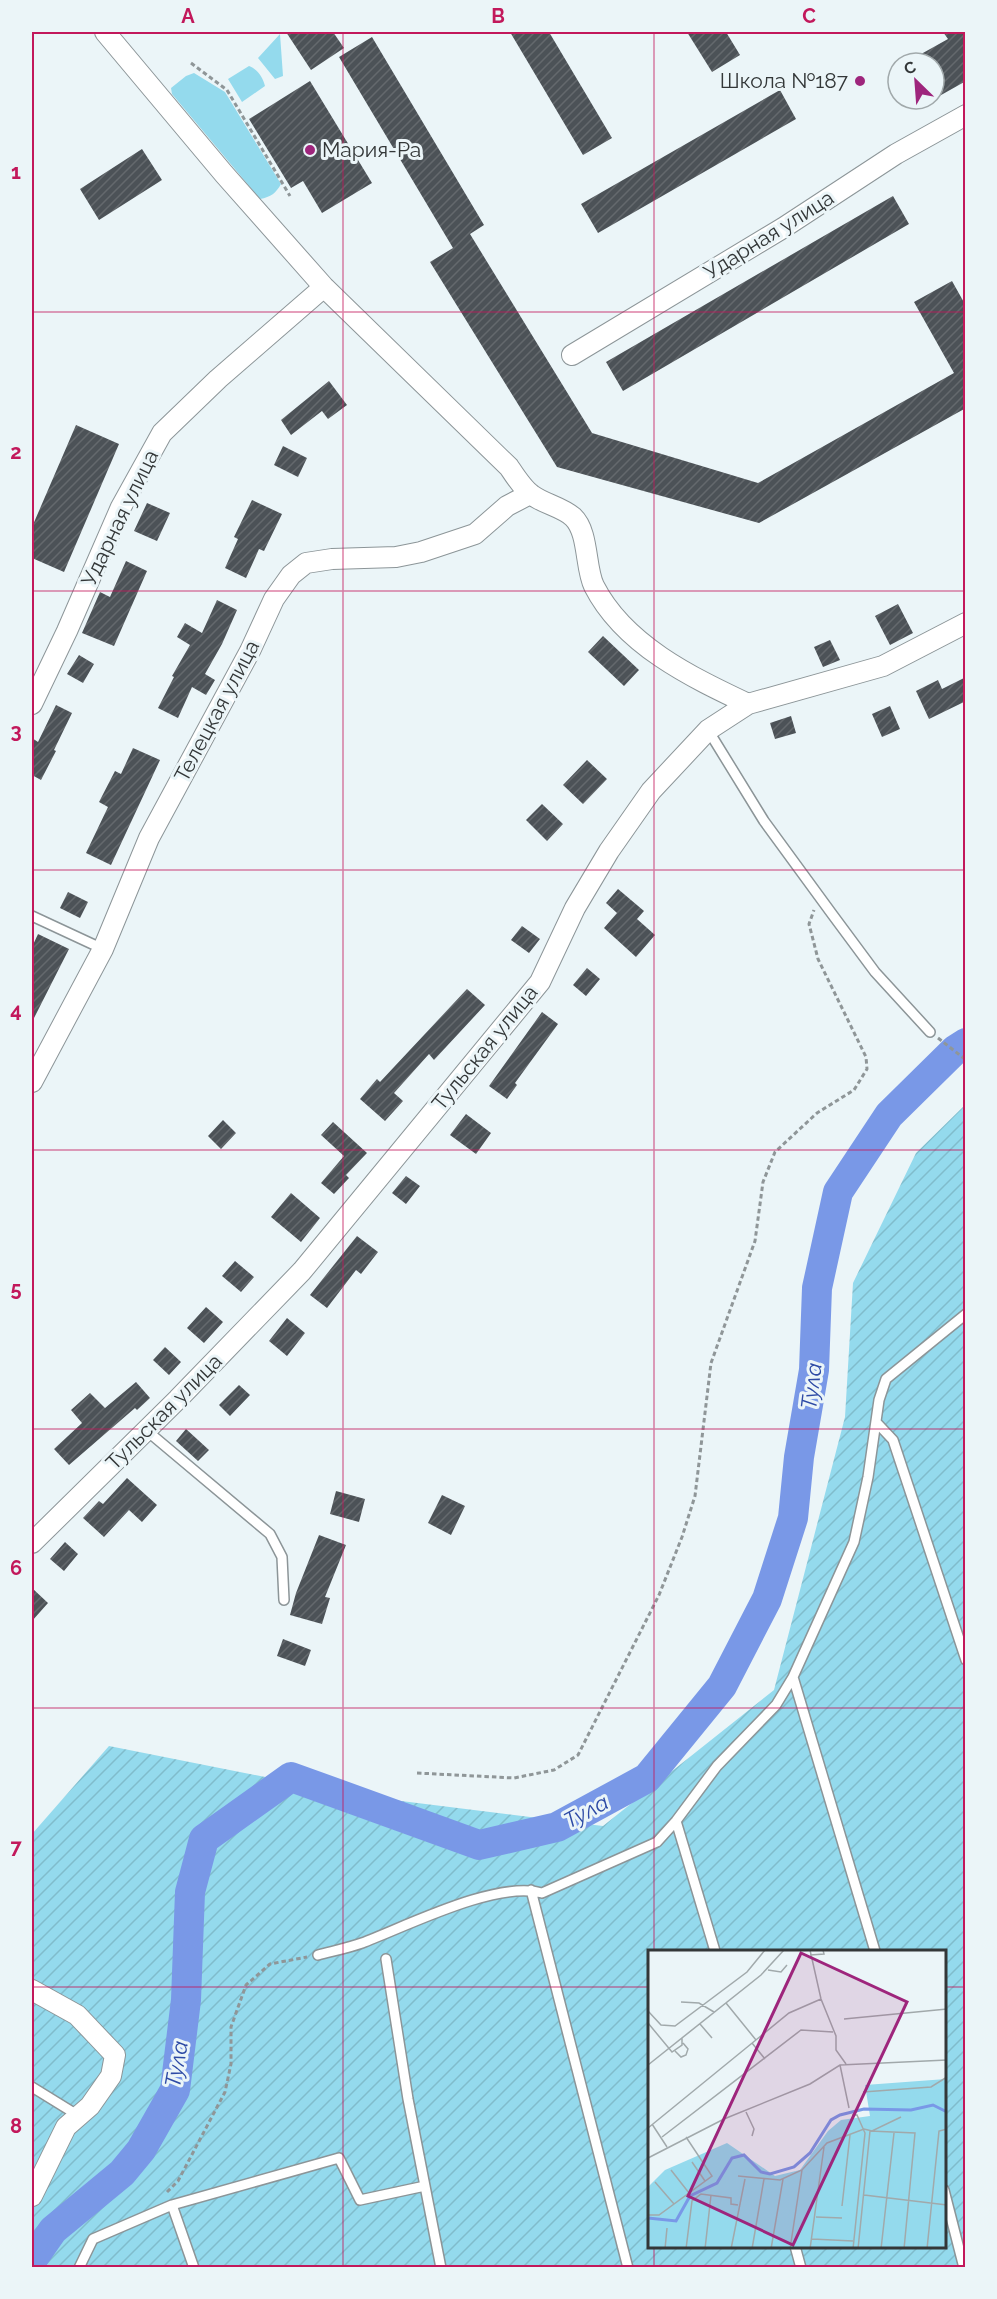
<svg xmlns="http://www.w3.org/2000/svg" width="997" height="2299" font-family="Raleway,sans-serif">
  <defs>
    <pattern id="garden-furrows" width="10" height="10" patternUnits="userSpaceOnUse" patternTransform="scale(1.5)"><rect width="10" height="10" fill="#94daed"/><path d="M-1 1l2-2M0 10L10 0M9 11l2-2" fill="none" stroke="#80bccc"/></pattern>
    <pattern id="building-hatch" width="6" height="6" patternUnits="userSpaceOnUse" patternTransform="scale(1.5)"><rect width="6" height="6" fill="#4c5257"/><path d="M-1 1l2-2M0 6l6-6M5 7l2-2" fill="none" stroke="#64696d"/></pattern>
  </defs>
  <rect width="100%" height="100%" fill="#ebf5f8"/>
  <path fill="#94daed" d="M280 34 283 76 275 79 258 58Z
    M249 66C257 69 263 77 265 86L242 102 228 79Z
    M194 73 225 92 281 184C276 193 271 197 260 199L172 94 171 88 186 76Z"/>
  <path fill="url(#garden-furrows)" fill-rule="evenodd" d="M965 1105V2267L32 2268V1834L109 1746 361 1796 603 1826 774 1690 845 1417 853 1283 916 1153ZM649 1951H944V2246H649Z"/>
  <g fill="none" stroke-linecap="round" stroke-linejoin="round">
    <path stroke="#7998e7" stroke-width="30" d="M32 2260 53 2230 122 2173 141 2150 175 2090 186 2000 190 1892 204 1839 291 1777 479 1845 557 1827 647 1778 722 1686 767 1599 793 1518 799 1457 814 1370 817 1288 838 1192 889 1115 955 1050 966 1043"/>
  </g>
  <path fill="url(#building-hatch)" d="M286 32H333L344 48 311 70Z
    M510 32H549L612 138 583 155Z
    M687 32H726L740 55 712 72Z
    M943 32H966V81L934 99V63H905L948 39Z
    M372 37 484 225 470 234 592 433 758 483 954 373 914 302 952 281 966 306V408L759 523 557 467 430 262 453 248 339 57Z
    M310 81 372 183 322 213 303 181 291 188 249 119Z
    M780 90 796 119 598 233 581 204Z
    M142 149 162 180 99 220 80 189Z
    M893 196 909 224 623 391 606 362Z
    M329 381 347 405 328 419 322 411 291 435 281 420Z
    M76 425 119 444 64 572 32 558V527Z
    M283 446 307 458 298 477 274 465Z
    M252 500 282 514 264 551 259 549 246 578 225 568 238 539 234 537Z
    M147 503 170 513 157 541 134 531Z
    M126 561 147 571 114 646 82 633 100 592 110 597Z
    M217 600 237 610 222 644 205 674 215 680 206 695 192 687 178 718 158 708 174 677 172 676 190 645 177 637 185 623 202 633Z
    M898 604 913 633 890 645 875 616Z
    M603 636 639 670 624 686 588 652Z
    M830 640 840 660 823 667 814 647Z
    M79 655 94 664 83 683 67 674Z
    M966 677V701L929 719 916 691 938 680 942 689Z
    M56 705 72 713 54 750 56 751 41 780 32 775V738L38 742Z
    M890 706 900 729 882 737 872 714Z
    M791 716 796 733 775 739 770 723Z
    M133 748 160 760 111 865 86 853 108 807 99 802 115 771 121 774Z
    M587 760 607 779 583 804 563 785Z
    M542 804 563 824 547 841 526 820Z
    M618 889 644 911 637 919 655 935 636 957 604 928 617 913 606 903Z
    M68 892 88 902 80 918 60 908Z
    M522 926 540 939 529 953 511 940Z
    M38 934 69 949 32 1022V947Z
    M587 968 600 979 586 996 573 985Z
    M467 989 485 1005 434 1060 429 1054 394 1093 403 1101 385 1121 360 1099 377 1079 380 1082Z
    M542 1012 558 1024 515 1083 517 1085 507 1099 489 1086Z
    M466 1114 491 1133 476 1154 450 1135Z
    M223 1120 236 1133 221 1149 208 1136Z
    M333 1122 367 1153 346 1175 349 1178 334 1194 321 1183 344 1156 321 1135Z
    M406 1176 420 1186 406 1204 392 1193Z
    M291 1193 320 1218 301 1242 271 1217Z
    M357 1236 378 1252 361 1274 356 1270 327 1308 310 1295Z
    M235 1261 254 1277 241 1292 222 1276Z
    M206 1307 223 1322 204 1343 187 1328Z
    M287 1318 305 1333 287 1356 269 1341Z
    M165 1347 181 1362 169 1375 153 1360Z
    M136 1382 150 1398 137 1410 135 1408 69 1465 54 1449 82 1423 71 1410 90 1393 105 1408Z
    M239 1385 250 1395 230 1416 219 1405Z
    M186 1429 209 1450 198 1461 176 1441Z
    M127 1478 157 1505 142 1522 129 1510 104 1537 83 1518 99 1501 103 1504Z
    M336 1491 365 1499 359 1522 330 1514Z
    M442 1495 465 1506 451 1535 428 1523Z
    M319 1535 346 1545 325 1597 330 1598 322 1624 290 1615 296 1593Z
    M65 1542 78 1554 64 1571 50 1559Z
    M32 1588 48 1603 32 1621Z
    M283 1639 311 1650 305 1666 277 1656Z"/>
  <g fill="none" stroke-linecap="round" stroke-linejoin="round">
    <defs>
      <path id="lane" d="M708 730 764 821 832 914 875 972 930 1032
        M32 916 103 949
        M877 1423 893 1440 966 1660
        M146 1430 270 1534 282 1557 284 1600
        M793 1677 875 1951
        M676 1821 715 1951
        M531 1890 628 2268
        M318 1955C333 1951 348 1948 362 1943 407 1926 497 1880 542 1893L657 1842 676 1821 717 1766 776 1705 793 1677 854 1542 868 1477 879 1400 886 1379 966 1314
        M386 1959 408 2099 441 2268
        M32 2087 79 2116
        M944 2190 964 2268
        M172 2205 194 2268
        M795 2246 801 2268
        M79 2268 93 2239 172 2205 339 2158 360 2200 425 2186"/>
      <path id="street" d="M105 32 224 174 324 287 509 467C515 476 523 489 532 495 544 504 562 507 573 517 589 532 585 568 594 586 624 645 691 677 748 704
        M572 355 783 228 896 154 966 115
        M32 704 67 631 121 507 162 433 218 379 324 287
        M32 1082 103 949 149 838 250 651 274 599 291 575 306 563 332 559 396 557 421 552 475 534 507 506 530 494
        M32 1543 178 1399 302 1271 540 982 575 908 609 851 651 791 708 730 748 704 883 666 966 623
        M32 1990 77 2015 115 2055 111 2076 90 2106 66 2127 32 2196"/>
    </defs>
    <use href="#lane" stroke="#8c9598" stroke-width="12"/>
    <use href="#street" stroke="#8c9598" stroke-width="22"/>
    <path stroke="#8f9698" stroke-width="3" stroke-dasharray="4.5 3" stroke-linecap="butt" d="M191 63 227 90 290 196
      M938 1038 966 1060
      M417 1773 514 1778 554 1770 578 1755 659 1595 682 1537 695 1496 711 1363 755 1241 763 1182 775 1152 817 1113 854 1090 867 1069 866 1057 818 959 809 924 814 910
      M167 2192 178 2181 225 2092 231 2064V2027L246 1985 270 1964 307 1957"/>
    <use href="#lane" stroke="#fff" stroke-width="9"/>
    <use href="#street" stroke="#fff" stroke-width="20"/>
  </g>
  <path fill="none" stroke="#c2185b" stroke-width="1.5" stroke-opacity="0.55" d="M343 32V2268M654 32V1951M32 312H966M32 591H966M32 870H966M32 1150H966M32 1429H966M32 1708H966M32 1987H649M944 1987H966M654 2246V2268"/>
  <g fill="#9e257c" stroke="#ebf5f8" stroke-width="2">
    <circle cx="860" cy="81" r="6"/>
    <circle cx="310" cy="150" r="6"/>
  </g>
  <g text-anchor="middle" stroke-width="6" stroke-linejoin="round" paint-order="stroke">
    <g font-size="21" fill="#333738" stroke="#ebf5f8" text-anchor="end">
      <text x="848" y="88">Школа №187</text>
      <text x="322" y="157" text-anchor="start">Мария-Ра</text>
    </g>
    <g font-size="21" fill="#333738" stroke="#ebf5f8">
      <text transform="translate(769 235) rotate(-32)" y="7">Ударная улица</text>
      <text transform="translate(120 518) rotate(-64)" y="7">Ударная улица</text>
      <text transform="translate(217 711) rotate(-62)" y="7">Телецкая улица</text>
      <text transform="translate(485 1048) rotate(-51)" y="7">Тульская улица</text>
      <text transform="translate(164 1412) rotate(-45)" y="7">Тульская улица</text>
    </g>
    <g font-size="22" font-style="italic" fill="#2d4aa5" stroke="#ebf5f8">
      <text transform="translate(811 1386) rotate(-83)" y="8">Тула</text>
      <text transform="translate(586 1811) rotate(-28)" y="8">Тула</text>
      <text transform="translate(176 2064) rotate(-80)" y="8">Тула</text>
    </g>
  </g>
  <g transform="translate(648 1950)">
    <rect width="298" height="298" fill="#ebf5f8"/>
    <path d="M298 129V298L0 299V237L17 220 79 193 127 226 152 220 180 181 193 170 222 166 217 135Z" fill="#94daed"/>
    <path fill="none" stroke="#7998e7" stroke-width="3" d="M0 268 28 271 42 246 69 233 84 208 96 205 113 222 122 224 146 217 162 203 183 170 192 165 216 159 263 160 285 155 299 162"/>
    <path fill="none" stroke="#a1a9ab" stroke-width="1.5" d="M162 0 173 49 188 86V100L198 114M162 5 176 4 175 0M120 20 133 22 139 15M33 52 51 53 66 62M78 53 108 90M0 61 13 75 27 76 99 22 117 0M196 69 299 59M0 73 24 102 34 95V88M52 74 64 88M104 93 117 109M27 101 33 107 38 105 40 99 35 93M0 115 113 25 136 0M192 115 201 158M215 142 283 137 299 127M98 162 106 179 104 186M204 165H209L217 183 205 299M4 174 19 197M0 178 141 63 173 49M14 187 153 80 185 82M0 208 76 169 162 134 192 115 299 110M44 212 57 231M23 220 41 243M90 226 132 230 154 220 179 193 216 179 224 181 253 167M7 232 26 254M216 245 299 255M194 256 202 185M0 265H11L64 226 38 187M168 267 194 268M164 289 205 291M17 299 19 278M38 299 44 251 53 244 83 248V254L90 255M57 299 63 245M83 299 97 229M104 299 116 229M123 299 135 229M142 299 154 220M162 299 176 197M210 299 222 181 267 183 256 299M233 299 246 183M279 299 291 181 299 179"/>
    <path fill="#9e257c" fill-opacity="0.15" stroke="#9e257c" stroke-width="3" d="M153 3 259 52 145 295 40 246Z"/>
    <rect width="298" height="298" fill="none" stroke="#333738" stroke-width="3"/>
  </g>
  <rect width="997" height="2299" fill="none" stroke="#ebf5f8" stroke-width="66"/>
  <g transform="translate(916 81) rotate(335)"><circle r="28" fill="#ebf5f8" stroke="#a1a9ab" stroke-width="1.5"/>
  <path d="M0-4.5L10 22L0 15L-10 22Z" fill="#9e257c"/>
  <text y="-9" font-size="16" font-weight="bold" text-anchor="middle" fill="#333738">С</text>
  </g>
  <rect x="33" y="33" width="931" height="2233" fill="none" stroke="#c2185b" stroke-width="2"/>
  <g font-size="20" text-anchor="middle" font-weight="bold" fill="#c2185b">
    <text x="188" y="23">A</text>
    <text x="498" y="23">B</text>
    <text x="809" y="23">C</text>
    <text x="16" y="179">1</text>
    <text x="16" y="459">2</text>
    <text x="16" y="738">3</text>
    <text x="16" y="1017">4</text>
    <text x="16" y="1296">5</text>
    <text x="16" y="1575">6</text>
    <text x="16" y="1854">7</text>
    <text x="16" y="2133">8</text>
  </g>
</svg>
